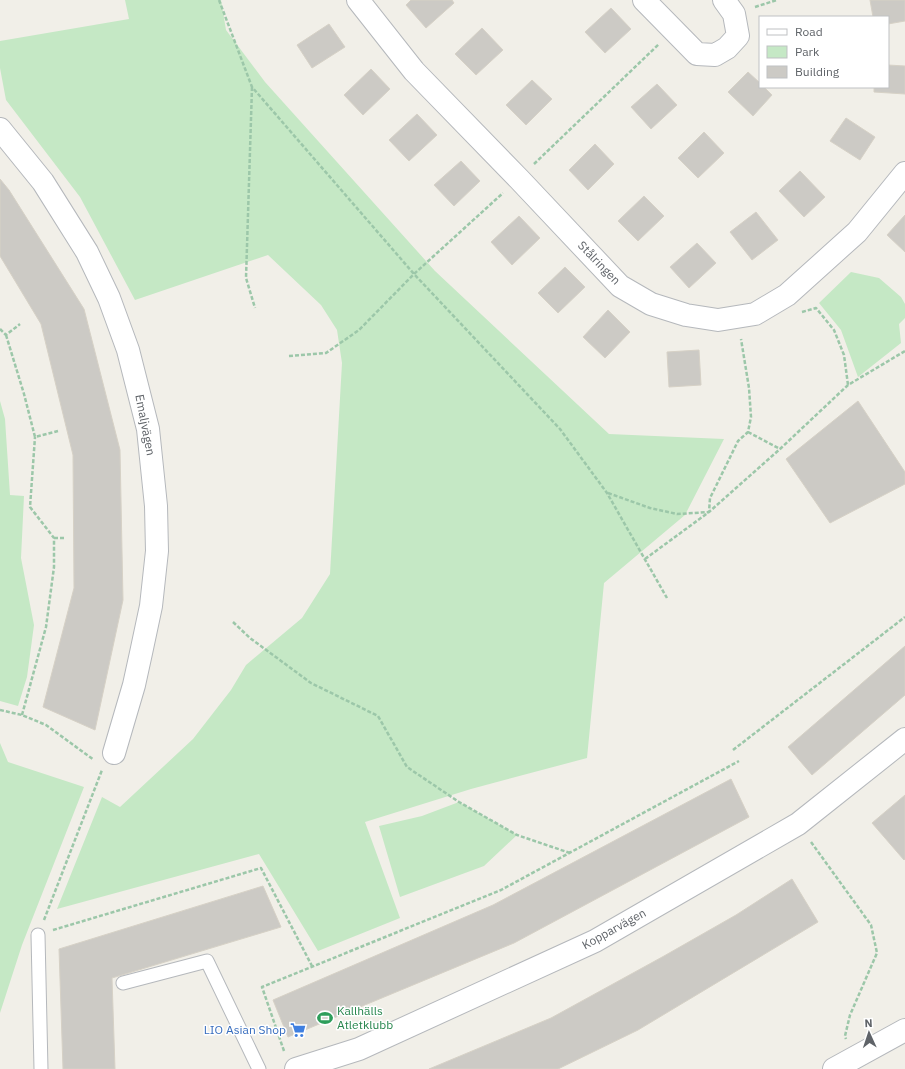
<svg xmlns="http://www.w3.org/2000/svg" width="905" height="1069" font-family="'IBM Plex Sans',sans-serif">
  <rect width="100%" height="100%" fill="#f1efe8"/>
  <path fill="#c5e8c5" d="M125 0H221L226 30 265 82 435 271 609 434 724 439 685 515 604 583 587 758 471 789 365 822 400 918 318 951 259 854 57 909 102 797 120 807 193 739 231 690 246 665 302 618 330 574 342 363 337 330 321 305 268 255 135 300 80 197 6 100 0 68V41L129 19Z
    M851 272 879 278 901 297 905 304V318L899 324 901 343 858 377 841 330 819 303Z
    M0 401 5 419 10 495 24 496 21 558 34 625 27 677 18 706 0 701Z
    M0 743 8 762 84 787 22 945 0 1013Z
    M459 802 517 835 484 866 400 897 379 826 422 816Z"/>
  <path fill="#cccac5" stroke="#d6d1c6" d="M411 0H452L454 3 426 28 406 5Z
    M870 0H905V21L888 24V17H873Z
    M611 8 631 29 605 53 585 32Z
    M329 24 345 47 312 68 297 45Z
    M482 28 503 50 476 75 455 54Z
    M888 65 905 66V94L874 92V87H888Z
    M371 69 390 89 363 115 344 95Z
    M748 72 760 83V87H764L772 95 753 116 728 92Z
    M532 80 552 99 526 125 506 105Z
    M657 84 677 105 651 129 631 107Z
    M417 114 437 135 409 161 389 140Z
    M846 118 875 137 860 160 830 141Z
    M704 132 724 153 698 178 678 158Z
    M595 144 614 164 588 190 569 170Z
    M461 161 480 181 454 206 434 185Z
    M800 171 825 197 804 217 779 191Z
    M0 179 9 190 84 309 120 450 123 600 95 730 43 707 74 588 73 455 41 324 0 256Z
    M644 196 664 216 638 241 618 221Z
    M756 212 778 240 752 260 730 232Z
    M905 215V252L887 235Z
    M519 216 540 238 512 265 491 242Z
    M697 243 716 263 689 288 670 267Z
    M565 267 585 287 558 313 538 293Z
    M608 310 630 332 605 358 583 337Z
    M699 350 701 385 669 387 667 352Z
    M858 401 905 472V484L830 523 786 459Z
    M905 646V695L812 775 788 747Z
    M731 779 749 817 514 943 288 1037 273 1000 493 905Z
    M905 795V859L904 860 872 823Z
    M792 879 818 922 638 1030 558 1069H429L551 1018 664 956 736 915Z
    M263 886 281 927 112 978 115 1069H63L59 949Z"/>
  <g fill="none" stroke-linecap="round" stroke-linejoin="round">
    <defs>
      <path id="service" d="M38 935 41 1069
        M123 983 207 961 259 1069"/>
      <path id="minor" d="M358 0 414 71 519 179 620 286 651 304 686 315 718 320 755 314 787 295 857 232 905 173
        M644 0 697 54 715 55 727 48 738 36 734 14 724 0
        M0 129 43 182 87 252 109 298 128 350 148 429 156 506 157 551 151 606 141 653 134 685 114 753
        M296 1069 359 1049 595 941 798 824 905 739"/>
      <path id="tertiary" d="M834 1069 905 1030"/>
    </defs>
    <use href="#service" stroke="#b5b8bc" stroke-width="15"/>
    <use href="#minor" stroke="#b5b8bc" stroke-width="24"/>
    <use href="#tertiary" stroke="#b5b8bc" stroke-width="24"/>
    <path stroke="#9cc7a9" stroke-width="2.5" stroke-dasharray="4 2" stroke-linecap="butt" d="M219 0 252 87 414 274 560 429 607 493 667 598
      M755 7 777 0
      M252 87 246 278 255 308
      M534 164 659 44
      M802 312 816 308 834 330 844 355 848 385
      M0 329 6 335 20 324
      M6 335 24 394 35 437 58 431
      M289 356 326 353 359 330 414 274 503 193
      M748 432 780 449
      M608 493 650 508 677 514 709 512 710 498 715 488 738 441 748 432 751 417 749 388 741 339
      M54 538H66
      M645 559 709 512 780 449 848 385 905 351
      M233 622 250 638 311 683 378 716 407 767 459 802 517 835 570 853
      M0 710 22 715 46 725 94 760
      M22 715 46 627 54 567V538L30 507 35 437
      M733 750 905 617
      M811 842 871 925 877 953 850 1015 845 1036 846 1039
      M44 920 102 770
      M53 930 261 868 312 966
      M284 1051 262 987 501 890 739 761"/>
    <use href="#service" stroke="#fff" stroke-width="13"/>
    <use href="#minor" stroke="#fff" stroke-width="22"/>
    <use href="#tertiary" stroke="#fff" stroke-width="22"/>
  </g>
  <defs>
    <symbol id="stadium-bare" viewBox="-9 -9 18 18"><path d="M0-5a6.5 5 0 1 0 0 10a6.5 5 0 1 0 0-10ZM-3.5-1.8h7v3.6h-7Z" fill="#2e9e5b" stroke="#fff" stroke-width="2.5" paint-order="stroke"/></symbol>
    <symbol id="supermarket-bare" viewBox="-9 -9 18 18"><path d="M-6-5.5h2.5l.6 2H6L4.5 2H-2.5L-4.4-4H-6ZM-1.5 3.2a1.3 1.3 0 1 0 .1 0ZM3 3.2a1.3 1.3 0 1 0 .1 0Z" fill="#3f7fe0" stroke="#fff" stroke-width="2.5" paint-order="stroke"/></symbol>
  </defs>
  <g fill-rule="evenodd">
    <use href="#stadium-bare" x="314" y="1007" width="22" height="22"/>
    <use href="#supermarket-bare" x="287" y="1019" width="22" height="22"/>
  </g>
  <g text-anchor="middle" stroke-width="3" stroke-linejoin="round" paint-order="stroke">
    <g font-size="12" fill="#5f6368" stroke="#fff">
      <text transform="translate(599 263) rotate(46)" y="4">Stålringen</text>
      <text transform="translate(145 425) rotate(79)" y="4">Emaljvägen</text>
      <text transform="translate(614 929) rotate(-29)" y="4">Kopparvägen</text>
    </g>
    <g font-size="12" fill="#27864d" stroke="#fff" text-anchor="start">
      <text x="337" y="1015">Kallhälls<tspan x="337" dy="14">Atletklubb</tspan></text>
    </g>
    <g font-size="12" fill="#366cbe" stroke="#fff" text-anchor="end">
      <text x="286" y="1034">LIO Asian Shop</text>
    </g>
  </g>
  <rect x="759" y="16" width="130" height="72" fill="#ffffff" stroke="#bfc1c3"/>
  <rect x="767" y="29" width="20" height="6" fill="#ffffff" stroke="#bfc1c3"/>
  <text x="795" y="36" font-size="12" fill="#5f6368">Road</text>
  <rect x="767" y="46" width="20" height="12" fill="#c5e8c5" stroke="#bfc1c3"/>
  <text x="795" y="56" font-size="12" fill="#5f6368">Park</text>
  <rect x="767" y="66" width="20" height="12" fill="#cccac5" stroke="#bfc1c3"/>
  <text x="795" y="76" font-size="12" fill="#5f6368">Building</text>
  <g transform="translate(869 1033) rotate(357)" stroke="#ffffff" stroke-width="3" paint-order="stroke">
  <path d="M0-3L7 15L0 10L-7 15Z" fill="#5f6368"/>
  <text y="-6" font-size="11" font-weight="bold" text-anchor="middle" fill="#5f6368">N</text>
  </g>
</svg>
